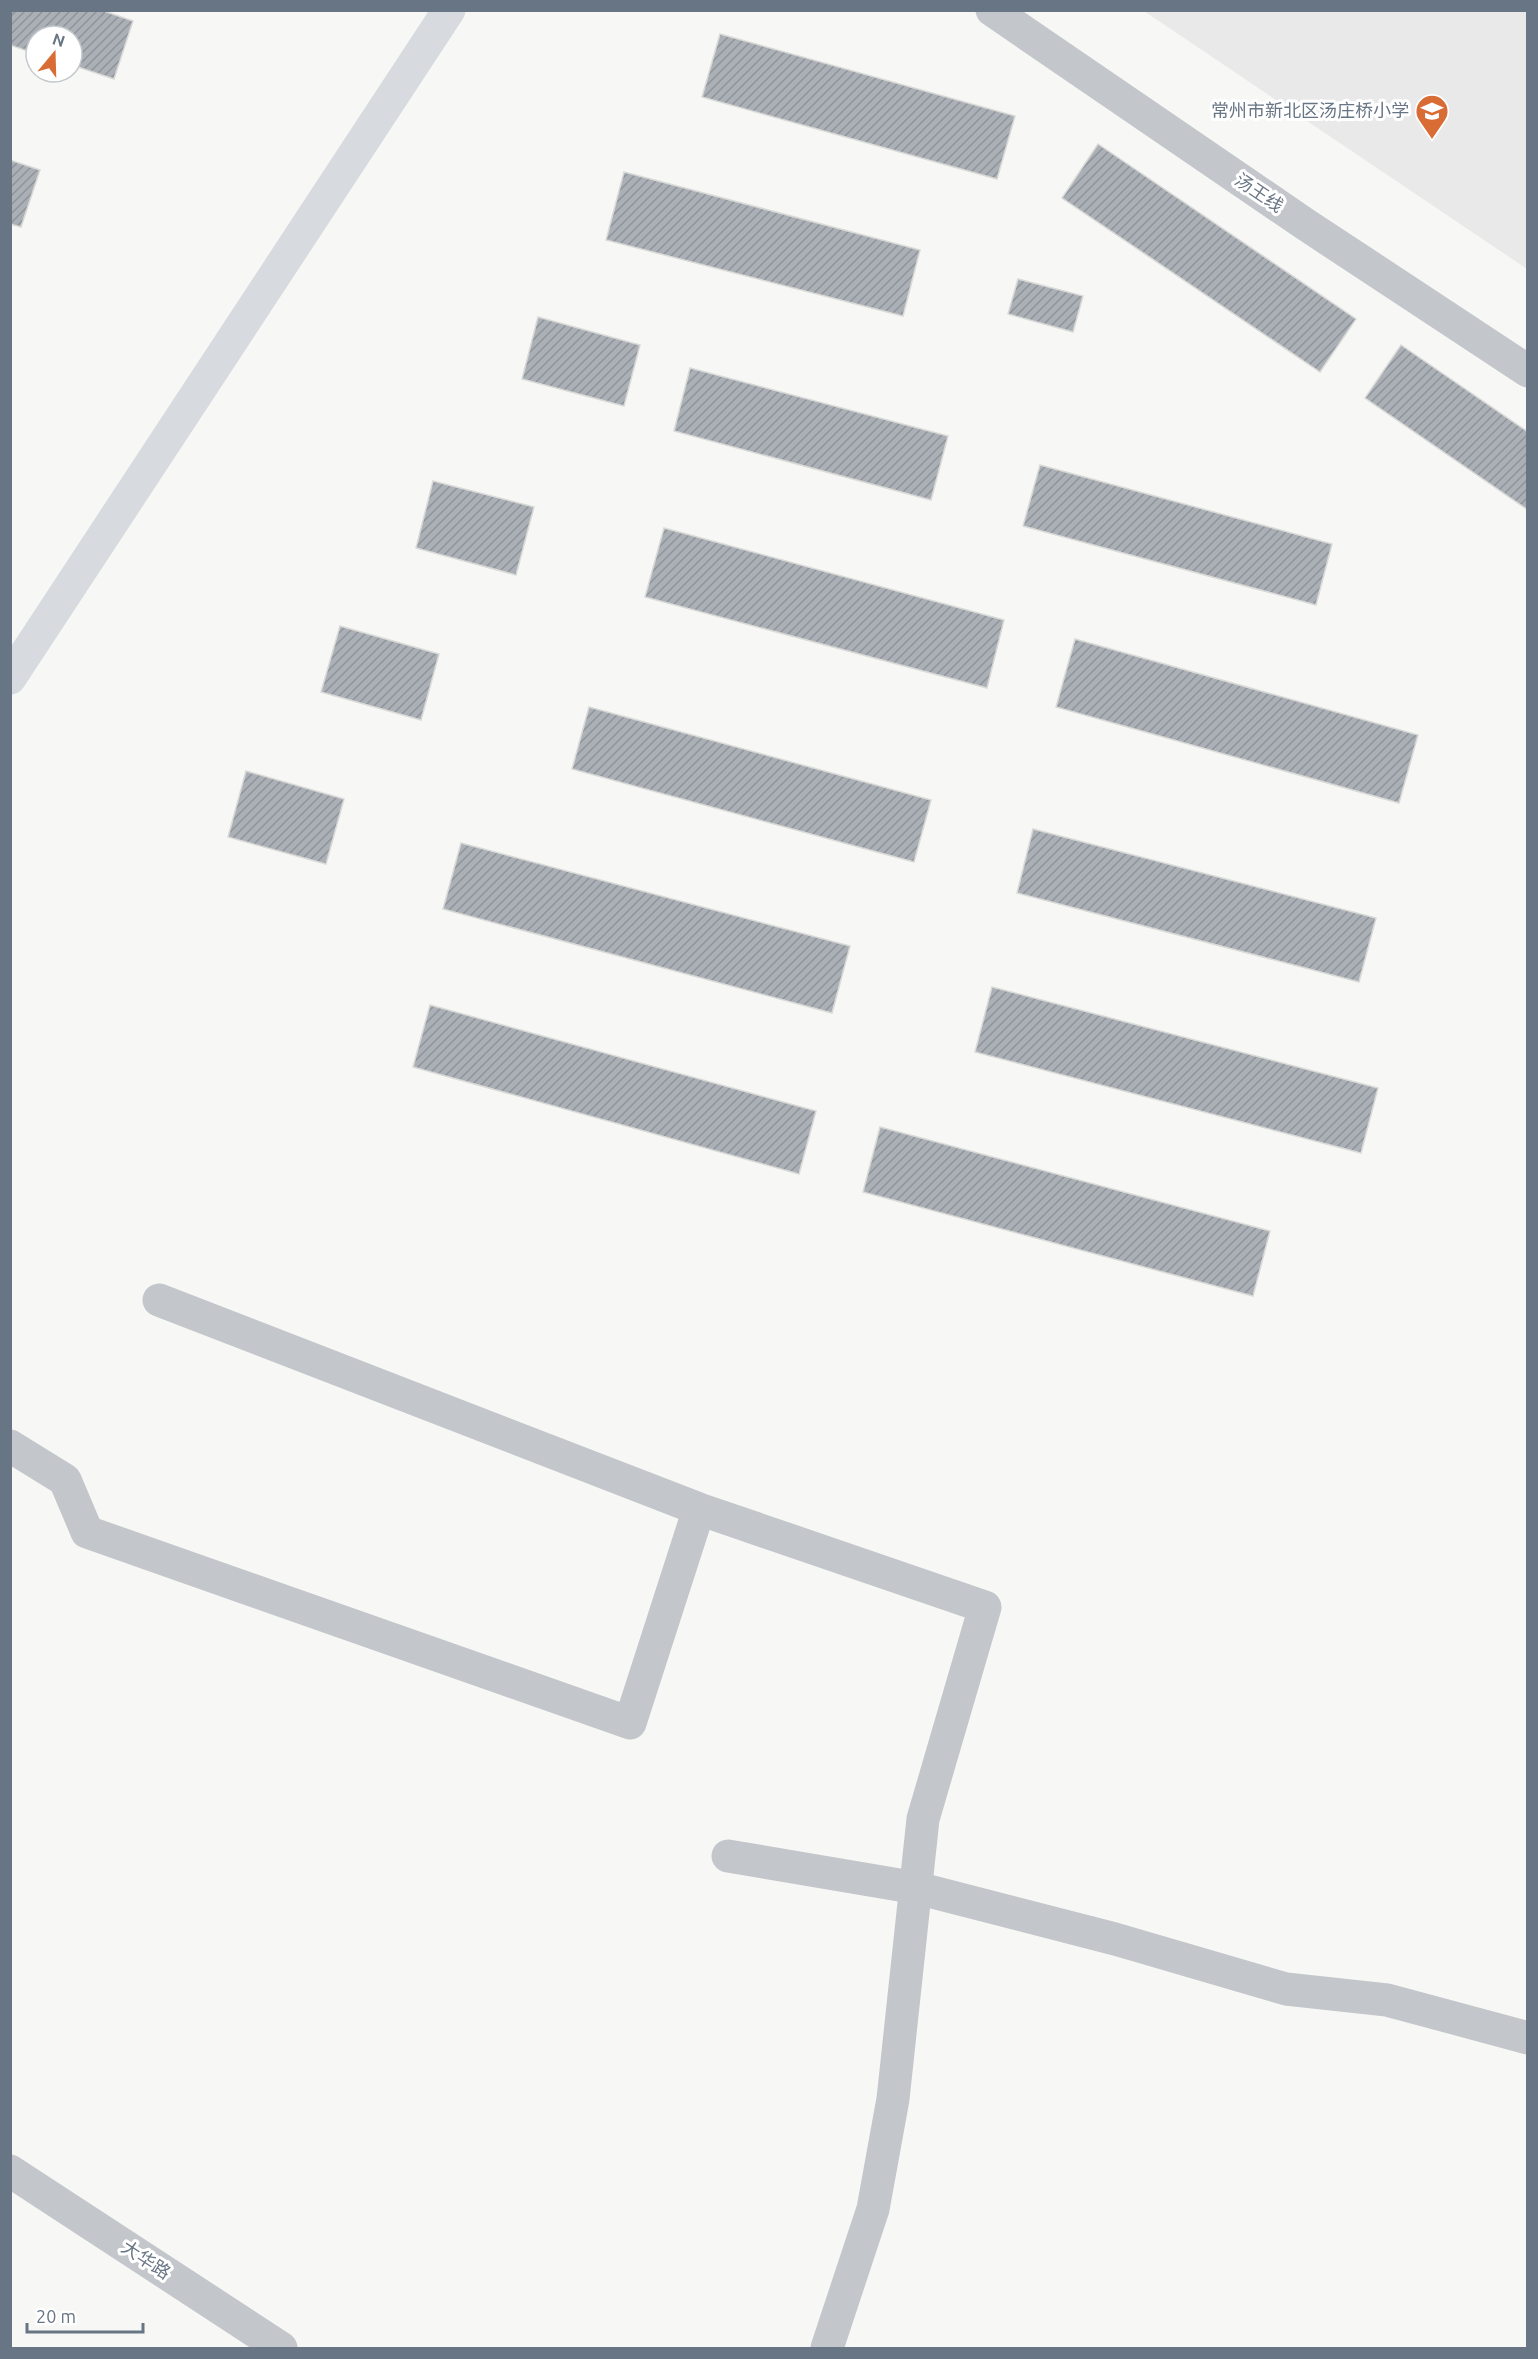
<svg xmlns="http://www.w3.org/2000/svg" width="1538" height="2359" font-family="Ubuntu,'Noto Sans SC',sans-serif">
  <defs>
    <pattern id="building-hatch" width="6" height="6" patternUnits="userSpaceOnUse" patternTransform="scale(1.5)"><rect width="6" height="6" fill="#aab0b6"/><path d="M-1 1l2-2M0 6l6-6M5 7l2-2" fill="none" stroke="#8e949a"/></pattern>
  </defs>
  <rect width="100%" height="100%" fill="#f7f8f5"/>
  <path fill="#e8e9e8" d="M1144 11H1527V269Z"/>
  <path fill="url(#building-hatch)" stroke="#d9d9d7" stroke-width="1.5" d="M10 10H101L133 21 114 79 72 65V36H36V54L10 45Z
    M720 34 1015 116 997 179 702 97Z
    M1098 144 1356 319 1320 372 1062 198Z
    M10 160 40 170 21 227 10 224Z
    M624 172 920 250 903 316 606 240Z
    M1018 279 1083 296 1073 332 1008 314Z
    M538 317 640 345 624 406 522 379Z
    M1401 345 1528 432V510L1365 398Z
    M690 368 948 436 931 500 674 431Z
    M1040 465 1332 544 1316 605 1023 526Z
    M433 481 534 507 516 575 416 548Z
    M664 528 1004 620 987 688 645 597Z
    M340 626 439 654 421 720 321 692Z
    M1075 639 1418 735 1399 803 1056 707Z
    M589 707 931 800 914 862 572 769Z
    M246 771 344 799 326 864 228 837Z
    M1033 829 1376 918 1359 982 1017 893Z
    M461 843 850 946 832 1013 443 909Z
    M992 987 1378 1088 1361 1153 975 1052Z
    M430 1005 816 1111 799 1174 413 1067Z
    M880 1127 1270 1231 1253 1296 863 1192Z"/>
  <g fill="none" stroke-linecap="round" stroke-linejoin="round">
    <path stroke="#c3c6ca" stroke-width="33" d="M992 10 1305 224 1528 371
      M159 1300 699 1509 985 1607 923 1819 893 2099 873 2209 827 2348
      M10 1446 65 1480 87 1532 630 1723 699 1509
      M728 1856 917 1888 1115 1939 1286 1989 1387 2000 1528 2038
      M10 2171 281 2348"/>
    <path stroke="#d7dade" stroke-width="33" d="M10 678 449 10"/>
  </g>
  <defs>
    <symbol id="school-pin" viewBox="-11 -11 22 30"><path d="M0 17L-7.5 6A9.5 9.5 0 1 1 7.5 6Z" fill="#d86c34" stroke="#fff"/><path d="M0-5L7-2L0 1L-7-2ZM-4 1L0 2.5L4 1V4Q0 6-4 4Z" fill="#fff"/></symbol>
  </defs>
  <g fill-rule="evenodd">
    <use href="#school-pin" x="1413" y="92" width="38" height="52"/>
  </g>
  <g text-anchor="middle" stroke-width="6" stroke-linejoin="round" paint-order="stroke">
    <g font-size="18" fill="#687584" stroke="#fff" text-anchor="end">
      <text x="1409" y="117">常州市新北区汤庄桥小学</text>
    </g>
    <g font-size="18" fill="#687584" stroke="#fff">
      <text transform="translate(1259 193) rotate(34)" y="6">汤王线</text>
      <text transform="translate(146 2260) rotate(33)" y="6">大华路</text>
    </g>
  </g>
  <rect width="1538" height="2359" fill="none" stroke="#687584" stroke-width="24"/>
  <g transform="translate(54 54) rotate(19)"><circle r="28" fill="#ffffff" stroke="#c3c8ce" stroke-width="1.5"/>
  <path d="M0-4.5L10 22L0 15L-10 22Z" fill="#d86c34"/>
  <text y="-9" font-size="16" font-weight="bold" text-anchor="middle" fill="#687584">N</text>
  </g>
  <path d="M27 2323v9h116v-9" fill="none" stroke="#687584" stroke-width="3"/>
  <text x="36" y="2323" font-size="18" fill="#687584" stroke="#ffffff" stroke-width="4.5" paint-order="stroke">20 m</text>
</svg>
